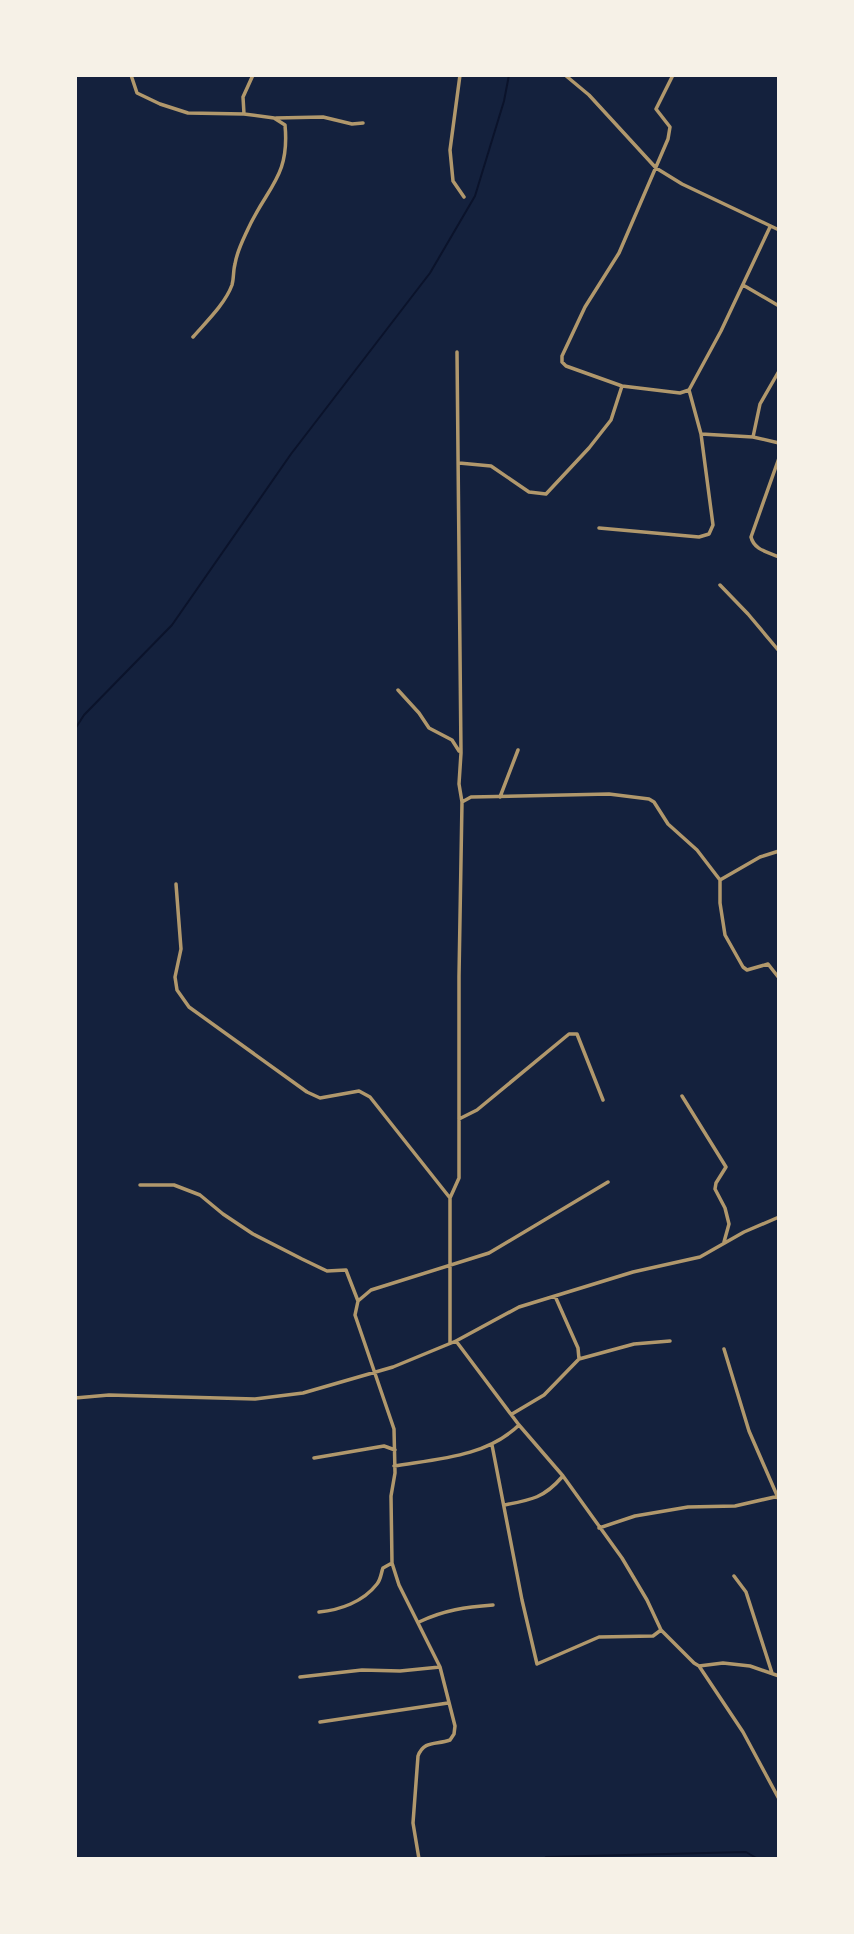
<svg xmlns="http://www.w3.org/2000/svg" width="854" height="1934" font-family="Karla,sans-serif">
  <rect width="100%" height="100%" fill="#14213d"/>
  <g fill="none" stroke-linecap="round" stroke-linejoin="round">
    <path stroke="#0b132b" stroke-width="2" d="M75 729 84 715 172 625 291 454 430 273 475 196 504 101 509 75
      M544 1859 546 1857 746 1852 758 1859"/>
    <path stroke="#b1986c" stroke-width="3.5" d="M131 75 137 93 160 104 188 113 244 114 243 97 253 75
      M460 75 450 150 453 181 464 197
      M565 75 589 95 656 168 682 184 779 230
      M673 75 656 109 670 127 668 139 619 253 585 307 562 356V362L566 366 622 386 680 393 689 390
      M276 118 323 117 352 124 363 123
      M743 285 779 306
      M193 337C206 322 225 304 232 285 234 278 233 271 235 264 237 251 243 240 248 229 267 187 290 177 285 125L274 118 244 114
      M457 352 461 753 459 784 462 802
      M701 434 753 437 779 443
      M753 437 760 404 779 371
      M779 458 751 537C754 550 768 552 779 557
      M459 463 491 466 529 492 546 494 589 448 611 420 622 386
      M599 528 699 537 709 534 713 525 701 434 689 390 721 331 770 227
      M720 585 748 614 779 651
      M398 690 419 713 429 728 452 740 459 751
      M500 797 518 750
      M720 880 760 857 779 851
      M176 884 181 949 175 977 177 990 189 1007 307 1092 320 1098 359 1091 370 1097 450 1198
      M682 1096 726 1167 716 1183 715 1189 725 1208 729 1224 724 1242
      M459 1119 477 1110 569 1034H577L603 1100
      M140 1185H174L200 1195 223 1214 253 1234 302 1259 327 1271 346 1270 358 1301
      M456 1341 519 1425 563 1476 622 1558 647 1600 661 1630 694 1663 699 1666 723 1663 750 1666 779 1676
      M450 1343V1198L459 1178V976L462 802 471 797 609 794 649 799 654 802 668 824 697 850 720 880V903L725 935 743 967 747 970 768 964 779 978
      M724 1349 749 1431 779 1500
      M579 1359 634 1344 670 1341
      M75 1398 109 1395 255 1399 303 1393 393 1367 456 1341 519 1307 633 1272 700 1257 744 1232 779 1217
      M512 1414 544 1395 579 1359 578 1348 555 1296
      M492 1445 522 1600 537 1664 599 1637 653 1636 661 1630
      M314 1458 384 1446 395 1450
      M394 1466C437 1459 486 1457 519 1425
      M504 1505C531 1500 544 1498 562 1477
      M599 1528 635 1516 688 1507 735 1506 779 1496
      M734 1576 746 1592 772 1673
      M319 1612C340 1610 363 1602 377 1584 381 1579 381 1573 383 1568L392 1563
      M419 1622C444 1610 466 1607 493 1605
      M699 1666 743 1732 779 1799
      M300 1677 362 1670 400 1671 440 1667
      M320 1722 448 1703
      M419 1859 413 1823 418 1756C424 1740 436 1745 450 1740L454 1734 455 1726 440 1667 399 1585 392 1563 391 1496 395 1473 394 1429 355 1315 358 1301 371 1290 489 1253 608 1182"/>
  </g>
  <rect width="854" height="1934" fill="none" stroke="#f6f1e7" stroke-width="154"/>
</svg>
